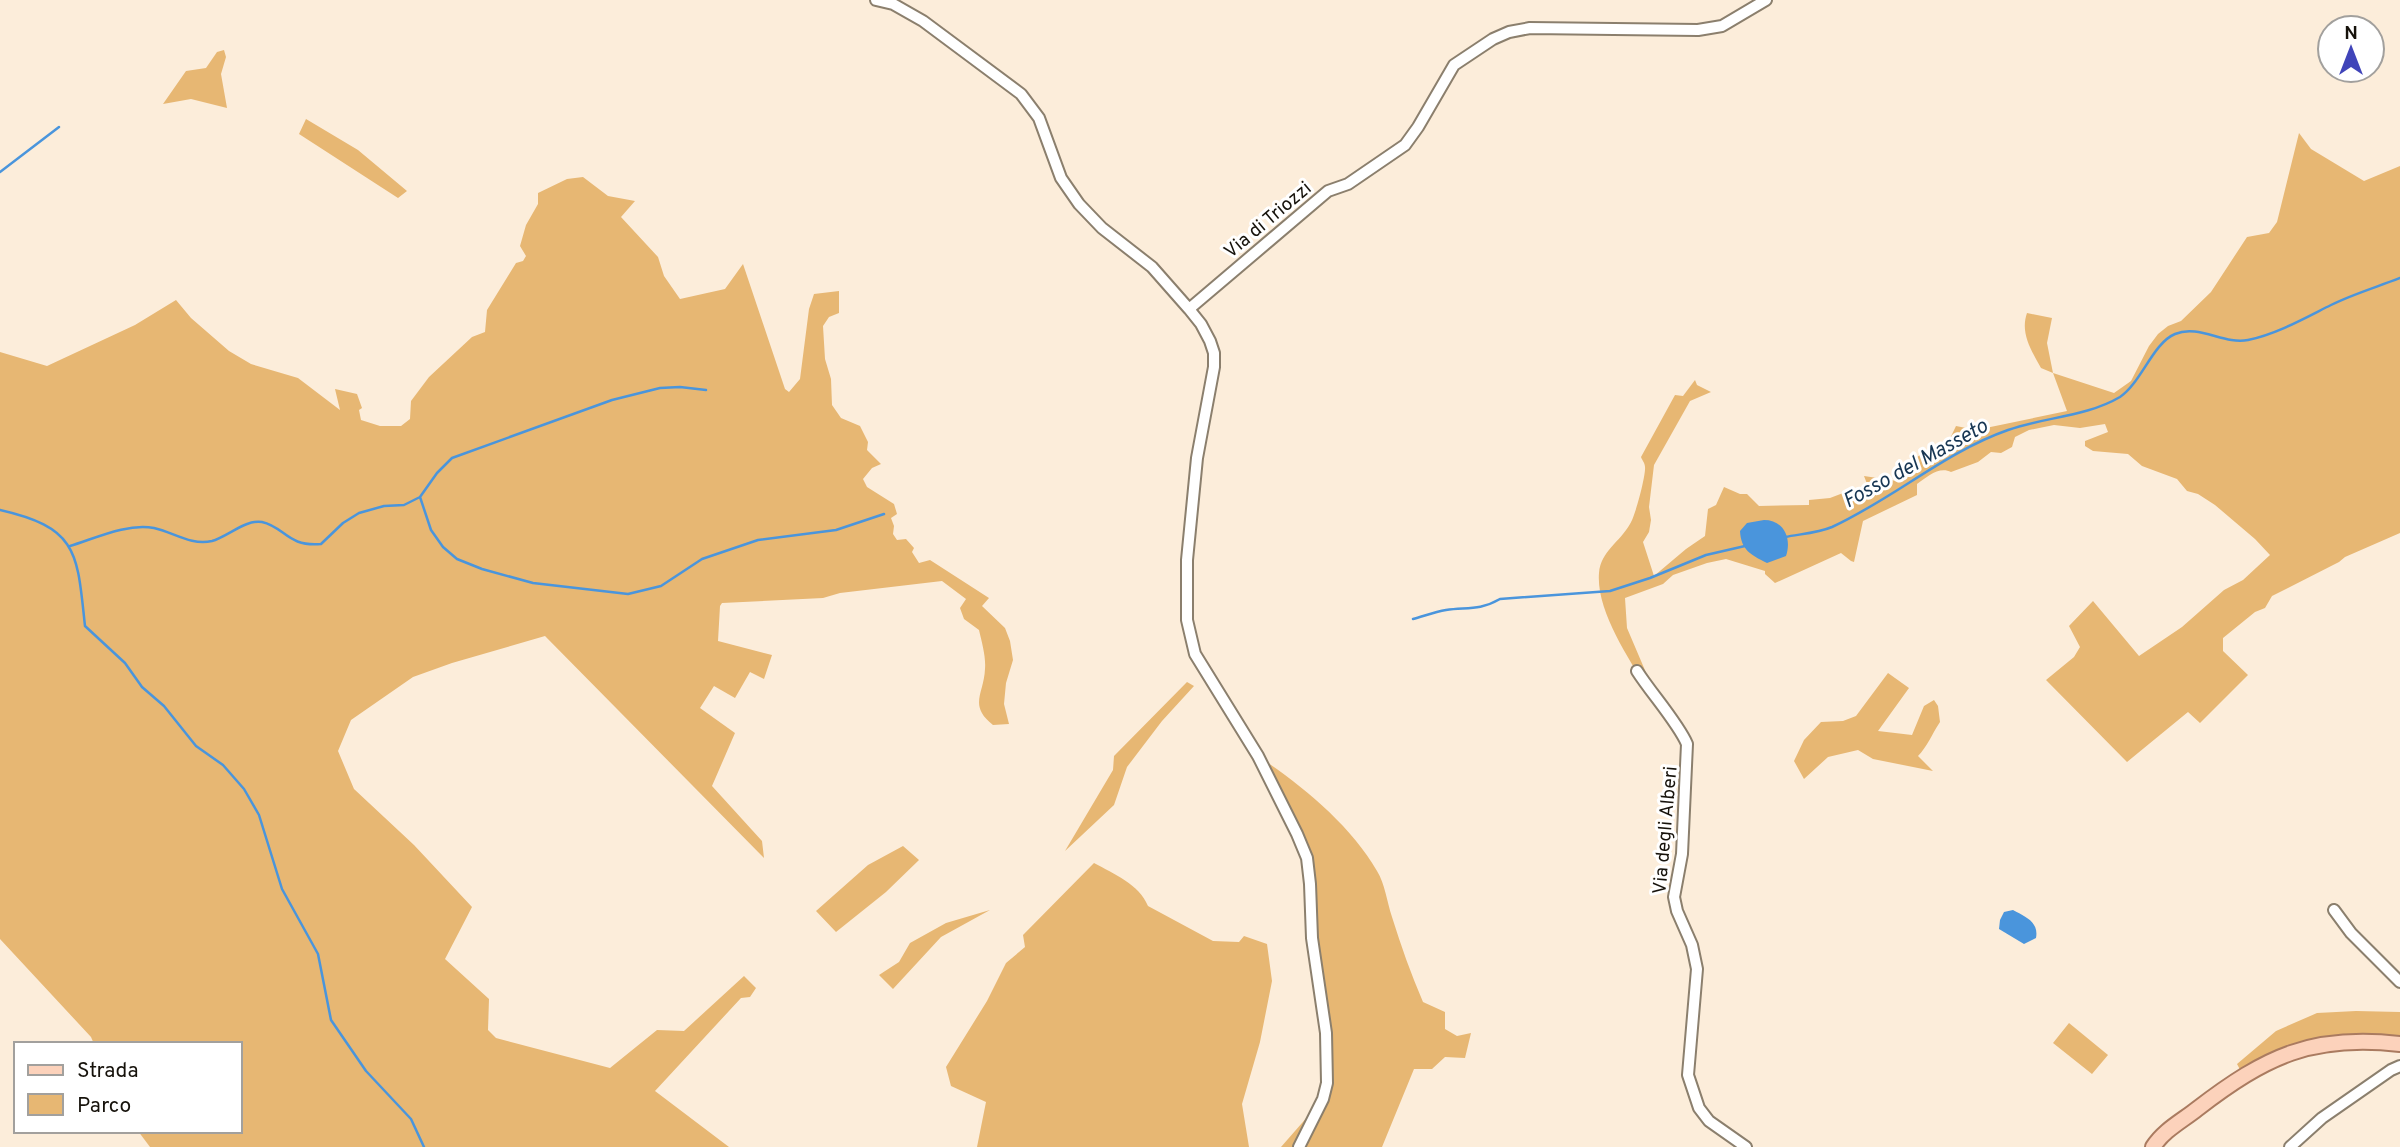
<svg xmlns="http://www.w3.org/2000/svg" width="2400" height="1147" font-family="Overpass,sans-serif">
  <rect width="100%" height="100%" fill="#fcedda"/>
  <path fill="#e7b773" d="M224 50 226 57 221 74 227 108 191 99 163 104 186 71 206 68 217 52Z
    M306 119 358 150 407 191 398 198 299 134Z
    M2299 133 2311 149 2364 181 2400 166V533L2345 557 2339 562 2272 596 2265 608 2255 612 2223 638V651L2248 675 2200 723 2188 712 2127 762 2046 680 2074 657 2080 647 2069 626 2093 601 2139 656 2182 627 2224 590 2243 580 2270 555 2255 539 2215 505 2198 494 2187 491 2177 479 2142 466 2128 454 2093 451 2085 446V441L2108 432 2105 424 2080 428 2054 425 2029 430 2015 437 2012 447 2001 453 1991 452 1978 462 1951 472C1939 466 1927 477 1917 484V495L1863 521 1854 562 1851 561 1841 553 1775 583 1765 574V571L1726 559 1707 563 1673 575 1663 584 1625 598 1627 628 1647 675 1646 687C1628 657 1596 610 1599 573 1601 551 1620 542 1630 524 1635 517 1646 475 1645 467 1645 463 1642 460 1641 457L1675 395 1683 396 1695 380 1697 385 1711 392 1690 401 1654 465 1649 507 1651 520 1649 532 1643 542 1654 576 1686 549 1705 536 1708 509 1716 505 1724 487 1740 494H1747L1759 506 1809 505V500L1830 498 1851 490 1866 495 1869 489 1864 476 1897 481C1911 462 1919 448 1944 451L1956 426 1976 430 2067 411 2053 373 2041 368C2031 350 2020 333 2027 313L2052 318 2047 343 2053 373 2114 393 2131 381 2149 346 2158 334 2168 326 2181 321 2211 292 2247 237 2269 233 2277 222Z
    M583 177 608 196 635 201 621 217 658 257 664 276 680 299 725 289 743 264 785 389 789 392 800 379 809 309 814 294 839 291V313L829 317 823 326 825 359 831 379 832 405 841 418 860 426 868 442 867 450 881 464 872 468 863 479 867 487 894 504 897 514 891 518 894 526 893 534 897 540 906 539 914 548 912 552 919 563 930 560 989 598 982 606 1005 628 1010 641 1013 660 1006 683 1004 704 1009 724 993 725C968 705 984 694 985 669 986 657 982 643 979 630L964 619 960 608 966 599 942 581 840 593 823 598 722 603 720 606 718 641 772 655 764 679 750 672 735 698 714 686 700 708 735 733 712 786 762 841 764 858 545 636 452 663 413 677 351 720 338 751 354 789 414 845 472 907 445 959 489 999 488 1030 496 1038 610 1068 657 1030 684 1031 744 976 756 988 750 997 741 998 655 1091 729 1147H150L138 1131H240V1044H94L91 1037 0 939V352L47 366 135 325 176 300 191 318 229 351 251 364 298 378 340 410 335 389 357 394 362 408 359 410 361 420 380 426H401L410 419 411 401 429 377 472 337 485 332 487 310 516 263 523 261 526 256 520 246 526 225 538 204V193L567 179Z
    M1888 673 1909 688 1878 731 1912 735 1924 706 1934 700 1938 706 1940 722C1932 734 1927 747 1918 756L1933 771 1873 759 1858 750 1828 757 1804 779 1794 761 1804 740 1821 722 1843 721 1856 716Z
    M1187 682 1194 686 1162 721 1127 767 1114 805 1065 851 1113 770 1114 756Z
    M1258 756C1301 785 1350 824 1377 871 1385 884 1387 902 1392 917 1401 946 1411 974 1423 1002L1445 1012V1029L1457 1036 1471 1033 1465 1058 1445 1057 1432 1069H1414L1382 1147H1281L1323 1099 1327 1083 1307 858Z
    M903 846 919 860 886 892 836 932 816 911 868 865Z
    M1094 863C1114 874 1139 884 1148 906L1213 941 1239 942 1244 936 1267 944 1272 981 1260 1042 1242 1104 1249 1147H977L986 1102 951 1086 946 1067 987 1001 1006 963 1025 947 1023 935Z
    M990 910 941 937 893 989 879 975 899 962 910 943 946 923Z
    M2356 1011 2400 1012V1044H2316L2244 1077 2237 1064 2276 1031 2317 1013Z
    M2069 1023 2108 1055 2092 1074 2053 1043Z"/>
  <path fill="#4a95dc" d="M1764 520C1784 520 1792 538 1786 556L1767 563C1751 555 1741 550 1740 531L1747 523Z
    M2013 910C2026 917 2039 922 2036 938L2024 944 1999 929 2000 920 2004 912Z"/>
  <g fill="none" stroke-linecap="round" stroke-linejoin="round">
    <path stroke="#4a95dc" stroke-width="2.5" d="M0 172 59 127
      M420 497 431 530 443 547 457 559 482 569 533 583 628 594 661 586 702 559 758 540 836 530 884 514
      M0 510C79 528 77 553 85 626L125 663 142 687 164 706 196 746 223 765 244 789 259 815 282 889 318 954 331 1020 366 1071 411 1119 424 1147
      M1785 537C1800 534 1818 533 1832 527 1893 499 1945 452 2008 430 2044 417 2086 417 2120 397 2141 383 2153 343 2175 334 2199 324 2224 345 2248 340 2277 334 2305 318 2331 305 2353 294 2377 287 2400 278
      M70 546C96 538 127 523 154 528 173 532 191 546 212 541 227 537 246 519 262 522 285 527 287 547 321 544L343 523 359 513 384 506 404 505 420 497 437 473 452 458 612 400 660 388 680 387 706 390
      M1413 619C1424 616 1435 612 1446 610 1467 607 1479 611 1500 599L1610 591 1650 578 1706 555 1745 546"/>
    <defs>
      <path id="minor" d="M876 0 893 4 923 21 1021 94 1039 118 1061 178 1079 204 1102 228 1152 267 1189 309 1201 324 1210 341 1214 353V367L1197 458 1187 560V620L1195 654 1258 756 1297 834 1307 858 1310 884 1312 938 1326 1033 1327 1083 1323 1099 1299 1147
        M1189 309 1328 191 1348 184 1405 145 1418 127 1454 65 1493 39 1509 32 1530 28 1698 30 1722 26 1766 0
        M1637 671C1651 693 1678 723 1687 744L1682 854 1674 897 1677 911 1692 945 1697 969 1688 1075 1699 1108 1709 1121 1746 1147
        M2334 910 2351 933 2400 982
        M2290 1147 2322 1118 2391 1070 2400 1066"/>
      <path id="major" d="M2153 1147C2164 1130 2182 1121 2197 1109 2266 1056 2312 1034 2400 1044"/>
    </defs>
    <use href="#minor" stroke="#8b7f6d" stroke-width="14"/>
    <use href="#major" stroke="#aa7b60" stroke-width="18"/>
    <use href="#minor" stroke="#fff" stroke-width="10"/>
    <use href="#major" stroke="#fcd2bb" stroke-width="14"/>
  </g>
  <g text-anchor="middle" stroke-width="6" stroke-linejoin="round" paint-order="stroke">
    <g font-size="19" fill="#16120b" stroke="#fff">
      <text transform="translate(1267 219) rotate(-40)" y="7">Via di Triozzi</text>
      <text transform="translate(1664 830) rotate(-85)" y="7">Via degli Alberi</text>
    </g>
    <g font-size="21" font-style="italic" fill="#173653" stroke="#fff">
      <text transform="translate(1915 463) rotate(-29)" y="7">Fosso del Masseto</text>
    </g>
  </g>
  <rect x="14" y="1042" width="228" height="91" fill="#ffffff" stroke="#a2a09d" stroke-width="2"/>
  <rect x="28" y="1065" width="35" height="10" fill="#fcd2bb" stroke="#a2a09d" stroke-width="2"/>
  <text x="77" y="1077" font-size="21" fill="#16120b">Strada</text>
  <rect x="28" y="1094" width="35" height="21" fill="#e7b773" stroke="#a2a09d" stroke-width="2"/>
  <text x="77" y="1112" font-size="21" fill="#16120b">Parco</text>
  <g transform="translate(2351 49)"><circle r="33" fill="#ffffff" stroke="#a2a09d" stroke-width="2"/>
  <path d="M0-5L12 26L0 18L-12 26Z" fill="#4044b9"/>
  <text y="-10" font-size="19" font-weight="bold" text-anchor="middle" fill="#16120b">N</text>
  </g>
</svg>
